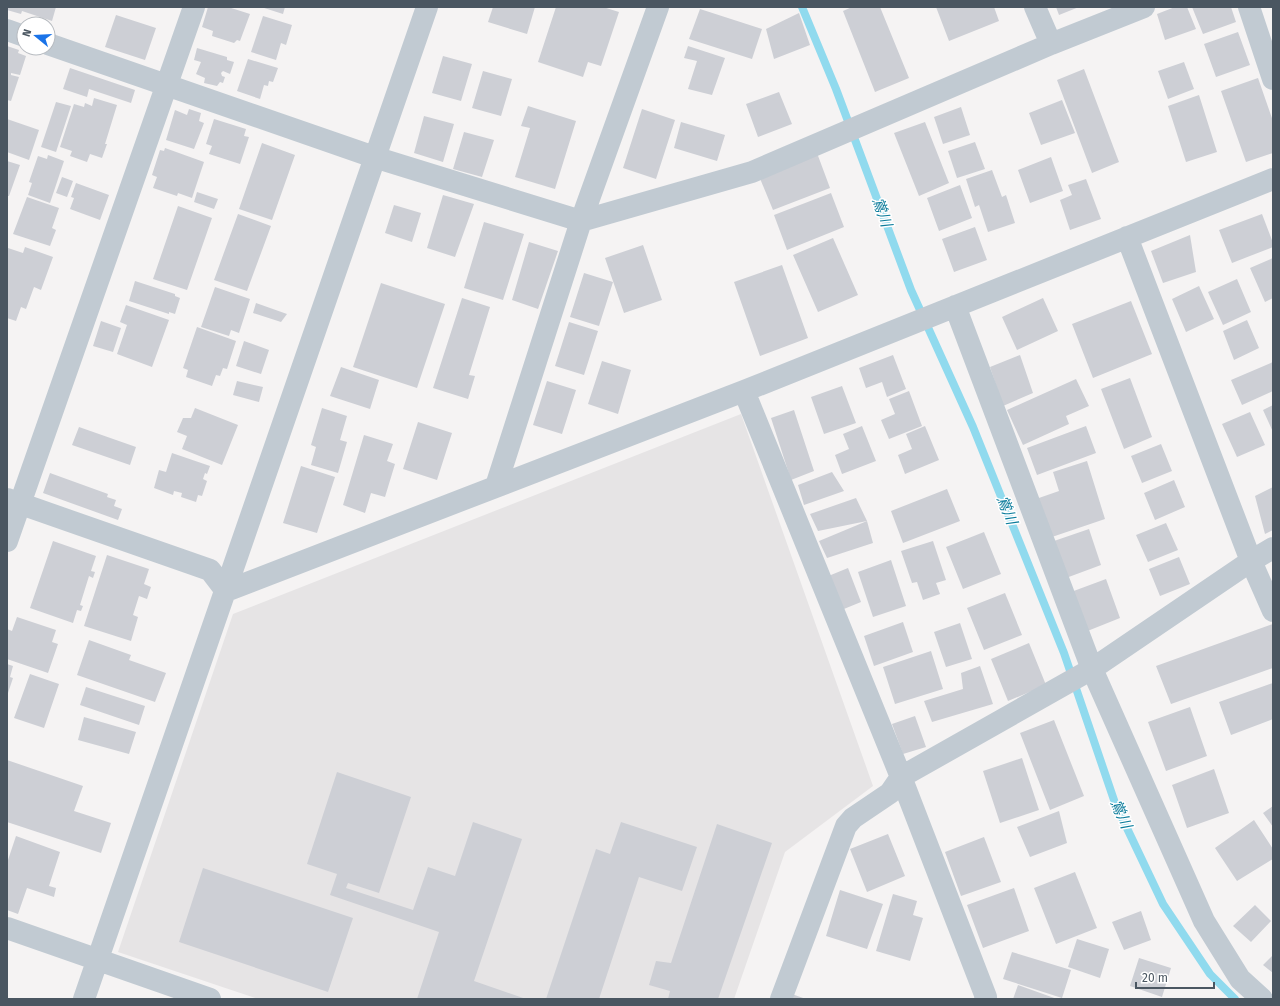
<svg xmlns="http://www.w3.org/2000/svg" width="1280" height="1006" font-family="'Fira Sans','Noto Sans JP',sans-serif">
  <rect width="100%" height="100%" fill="#f5f3f3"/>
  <path fill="#e6e4e5" d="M741 414 873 786 785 852 734 999H258L118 952 233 614Z"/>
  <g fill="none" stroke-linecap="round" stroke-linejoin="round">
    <path stroke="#90daee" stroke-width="8" d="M802 7 836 89 911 290 973 427 1064 653 1115 803 1163 904 1210 974 1235 999"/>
  </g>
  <path fill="#cdcfd5" d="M7 7H56L52 21 22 11 21 14 7 10Z
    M208 7H228L250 14 240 41 237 40 234 43 212 36 213 31 202 27Z
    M261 7H285L283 14Z
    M493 7H535L527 34 488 22Z
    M556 7H603L619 12 601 66 588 62 583 77 538 62Z
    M852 7H880L909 78 875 92 843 11Z
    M936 7H994L999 21 949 41Z
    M1056 7H1079L1059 15Z
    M1175 7H1187L1196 29 1165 40 1157 14Z
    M1192 7H1231L1236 22 1203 34Z
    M700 9 762 29 752 59 689 39Z
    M799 13 810 45 774 59 766 29Z
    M116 15 156 28 145 60 105 47Z
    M263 16 292 25 286 45 281 43 276 60 251 52Z
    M1238 32 1250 65 1216 77 1204 44Z
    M7 46 19 50 18 53 26 56 20 75 11 73V75L19 77 11 101 7 100Z
    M688 46 725 58 712 95 688 89 697 61 684 58Z
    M197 48 227 57V60L234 62 230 74 223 71 221 73 222 76 225 77 223 83 220 82 217 86 204 83 205 78 196 74 201 62 194 60Z
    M443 56 472 64 461 101 432 93Z
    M248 59 278 68 273 82 269 81 268 86 264 85 260 99 237 91Z
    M1184 62 1194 89 1168 99 1158 71Z
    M70 68 135 90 131 103 89 89 87 97 63 89Z
    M1084 69 1119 162 1092 173 1057 80Z
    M483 71 512 79 501 116 472 108Z
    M1258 78 1273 121V153L1246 162 1221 91Z
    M779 92 792 124 758 137 746 104Z
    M1199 95 1217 152 1186 162 1168 106Z
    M94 98 117 105 105 144H107L102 158 90 154 87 162 70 156 72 151 60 147 74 104 84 107 85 103 92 106Z
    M1062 100 1075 133 1041 145 1029 113Z
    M56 102 71 106 56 152 41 147Z
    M528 106 576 121 555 189 515 177 530 128 521 126Z
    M961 107 970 135 943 144 934 117Z
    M189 109 201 113 199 121 204 123 194 149 166 140 175 110 187 115Z
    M642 109 675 120 656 179 623 168Z
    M424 116 454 124 443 162 414 153Z
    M7 119 39 130 29 160 7 152Z
    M214 119 246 129 244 136 249 137 240 164 209 154 212 146 206 144Z
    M681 122 725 135 717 161 674 148Z
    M925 122 949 183 919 196 894 133Z
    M464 132 494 140 482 177 453 169Z
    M975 142 985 169 957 178 948 151Z
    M262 143 295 155 272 220 239 209Z
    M165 148 204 162 192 198 178 193 177 196 153 188 157 177 152 175 160 150 164 151Z
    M817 153 830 188 773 210 759 176Z
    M48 155 64 161 50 203 28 195 32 183 29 182 38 156 47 159Z
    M1051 157 1063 191 1030 203 1018 170Z
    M7 161 20 165 9 196H7Z
    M992 170 1002 197 1006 195 1015 223 988 232 979 205 975 207 966 179Z
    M62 177 73 181 67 197 56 193Z
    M1086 179 1101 219 1070 230 1060 200 1072 195 1068 185Z
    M76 183 109 195 100 220 70 209 74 198 71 197Z
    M960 185 972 218 939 231 927 198Z
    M197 192 218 199 214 209 194 202Z
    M831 193 844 227 787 250 774 215Z
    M443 195 474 204 455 257 427 248Z
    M27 197 59 208 52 228 56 230 50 246 13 234Z
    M394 205 421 213 412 242 385 233Z
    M178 206 212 218 187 290 153 279Z
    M238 214 271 226 247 291 214 280Z
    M1262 214 1273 243V247L1232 263 1219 230Z
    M484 222 524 234 503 300 464 288Z
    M975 227 987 260 954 272 942 239Z
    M1190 235 1196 272 1163 283 1151 251Z
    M833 238 858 295 818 312 793 255Z
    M529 242 558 251 538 309 512 300Z
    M643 245 662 300 624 313 605 258Z
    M25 247 53 257 41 290 34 287 26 309 21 307 16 321 7 318V251L8 248 23 253Z
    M1273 258V298L1265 302 1250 268Z
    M782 265 808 338 760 356 734 282Z
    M584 273 613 282 599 326 570 317Z
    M1237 279 1251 312 1223 325 1208 292Z
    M135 281 175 294V296L180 298 175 314 169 312V314L129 301Z
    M381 283 445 304 417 388 353 367Z
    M1199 286 1214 319 1186 332 1172 299Z
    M215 287 250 299 239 333 231 330 229 336 201 327Z
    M462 298 490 307 469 375 475 376 468 399 433 388Z
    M1043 298 1058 331 1017 350 1002 317Z
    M1131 301 1152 354 1093 378 1072 324Z
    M256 303 287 314 281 322 253 313Z
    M126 305 169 320 152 367 117 354 127 325 120 322Z
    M1247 320 1259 348 1234 360 1223 331Z
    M101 321 121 328 113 352 93 346Z
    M569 322 598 331 584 375 555 366Z
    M197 327 236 341 227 369 223 368 220 376 216 375 212 386 186 377 188 370 183 368Z
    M244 341 269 350 261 374 236 366Z
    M893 355 906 389 887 397 882 382 866 388 859 368Z
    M1020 355 1033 393 1003 406 990 367Z
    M602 361 631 370 618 414 588 404Z
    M1273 362V391L1242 405 1231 380Z
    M341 367 379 380 370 409 330 396Z
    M1130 378 1152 437 1124 449 1101 389Z
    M1076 379 1089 406 1066 416 1069 424 1023 445 1007 410Z
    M237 381 263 387 259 402 233 395Z
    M547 381 576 390 562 434 533 425Z
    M842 386 856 423 824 434 811 397Z
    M909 391 922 426 889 439 881 420 895 414 889 399Z
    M1273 405V432L1263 410Z
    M195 408 238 425 222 465 182 449 187 436 177 432 183 418H191Z
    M322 408 347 416 340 440 347 442 338 473 311 465 316 447 311 445Z
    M794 410 814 471 791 480 771 418Z
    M1250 412 1265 445 1237 457 1222 424Z
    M418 422 452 433 437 480 403 469Z
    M862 426 876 461 842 474 835 455 849 449 843 434Z
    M925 426 939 460 905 474 898 455 912 449 906 434Z
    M1086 426 1096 453 1037 475 1027 448Z
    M79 427 136 447 130 465 72 445Z
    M364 435 393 444 387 461 395 464 385 497 371 493 365 513 343 505Z
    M1161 444 1172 471 1142 483 1131 456Z
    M172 453 210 466 207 474 205 473 203 479 207 481 202 496 198 495 196 502 181 497 182 493 174 491 173 495 154 488 159 470 166 472Z
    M1087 461 1105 519 1049 538 1036 499 1059 491 1053 472Z
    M301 466 335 477 317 533 283 523Z
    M832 472 844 491 804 505 798 485Z
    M50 473 108 494 107 497 116 500 114 506 122 509 118 520 43 493Z
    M1174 480 1185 507 1155 520 1144 493Z
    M1273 487V530L1265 534 1255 496Z
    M947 489 960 521 903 543 891 511Z
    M856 498 867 521 818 531 810 514Z
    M867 521 873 543 827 558 819 541Z
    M1166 523 1178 550 1148 562 1136 535Z
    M1089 529 1101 565 1066 578 1054 541Z
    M984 532 1001 574 963 589 946 547Z
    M53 541 96 556 91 571 95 572 93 578 89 576 80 605 83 606 81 611 77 610 73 623 30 608Z
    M933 541 946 580 936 583 940 594 923 600 917 582 912 583 901 551Z
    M107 555 149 569 144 584 151 587 147 599 139 596 133 615 138 617 131 641 84 626Z
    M1179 557 1190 584 1160 596 1149 569Z
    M891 560 906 606 873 617 858 572Z
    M848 568 861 602 839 611 826 577Z
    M1106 579 1120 618 1085 632 1071 592Z
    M1005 593 1022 635 984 650 967 608Z
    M17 617 56 630 52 642 58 644 48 673 7 659 8 654H7V629L12 631Z
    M903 622 913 652 874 666 864 636Z
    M960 623 972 659 946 667 934 632Z
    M1273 624V668L1171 704 1156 666Z
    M89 640 131 655 129 660 166 673 155 702 77 675Z
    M1029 643 1046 685 1008 701 991 659Z
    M931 651 943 689 895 704 883 667Z
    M7 664 13 666 10 677 13 678 7 696Z
    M980 666 993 704 932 722 924 701 963 689 961 673Z
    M30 674 59 684 44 728 14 718Z
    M1273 683V719L1231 735 1219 702Z
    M86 687 145 706 139 725 80 705Z
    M1190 707 1207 756 1166 771 1148 722Z
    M915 716 926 747 903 754 892 724Z
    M84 717 136 732 129 754 78 740Z
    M1054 720 1084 796 1050 810 1020 733Z
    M1022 758 1039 810 1000 823 983 771Z
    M7 760 83 786 74 811 111 823 101 853 7 822Z
    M1214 769 1229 813 1187 828 1172 785Z
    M337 772 411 797 379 893 348 883 346 888 413 910 428 867 455 876 473 822 522 839 474 981 526 999H417L439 932 330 895 337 874 307 864Z
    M1273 806V827L1263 813Z
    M1059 811 1067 843 1030 857 1017 827Z
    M1254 820 1273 849V859L1237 881 1215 848Z
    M621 822 697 847 682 891 639 877 599 999H546L596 849 610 854Z
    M717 824 772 843 718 999H668L670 991 649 985 656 961 671 963Z
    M888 834 905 876 867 892 850 849Z
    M16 836 60 852 49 886 56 888 54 897 27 888 18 914 7 910V863Z
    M984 837 1001 882 961 896 945 852Z
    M203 868 353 918 328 992 179 942Z
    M1075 872 1097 928 1056 944 1034 888Z
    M1014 888 1029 931 983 948 967 905Z
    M840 890 883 904 867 949 826 936Z
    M893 894 917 901 913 915 923 918 910 961 876 951Z
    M1255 905 1271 921 1251 942 1233 926Z
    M1141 911 1151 940 1124 950 1112 922Z
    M1077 939 1109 949 1100 978 1068 967Z
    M1012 952 1071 970 1062 998 1003 979Z
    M1273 955V973L1263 965Z
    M1139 958 1171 968 1162 997 1130 986Z
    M1018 985 1057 999H1013Z
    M789 993 806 999H787Z"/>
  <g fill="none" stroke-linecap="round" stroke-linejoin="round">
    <path stroke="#c1cad2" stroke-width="22" d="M1035 7 1051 44
      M1249 7 1273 79
      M7 30 24 36
      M48 44 374 157 581 221 752 172 1051 44 1144 7
      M1127 237 1251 561 1273 611
      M955 306 1092 669 1204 921 1240 979 1262 999
      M744 391 901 777 986 997 985 999
      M496 486 581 221 658 7
      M7 499 210 570 226 591
      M7 541 194 7
      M226 591 744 391 1273 179
      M7 928 210 999
      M84 999 427 7
      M781 999 846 826 853 818 890 793 901 777 1092 669 1251 561 1273 548"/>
  </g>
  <g text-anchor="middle" stroke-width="3" stroke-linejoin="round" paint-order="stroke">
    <g font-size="15" font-style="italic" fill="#0c7c9b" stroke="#fff">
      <text transform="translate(882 212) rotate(70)" y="5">鴬川</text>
      <text transform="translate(1007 510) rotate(68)" y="5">鴬川</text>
      <text transform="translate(1121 814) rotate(66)" y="5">鴬川</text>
    </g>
  </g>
  <rect width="1280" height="1006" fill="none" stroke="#4a5661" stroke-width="16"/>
  <g transform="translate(36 36) rotate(288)"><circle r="19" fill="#ffffff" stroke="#b7bbc0"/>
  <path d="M0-3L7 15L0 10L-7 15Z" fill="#1a73e8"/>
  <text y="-6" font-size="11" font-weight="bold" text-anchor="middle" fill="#4a5661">N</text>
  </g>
  <path d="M1136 982v6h78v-6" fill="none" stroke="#4a5661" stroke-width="2"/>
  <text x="1142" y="982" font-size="12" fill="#4a5661" stroke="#ffffff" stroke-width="3" paint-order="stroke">20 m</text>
</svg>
